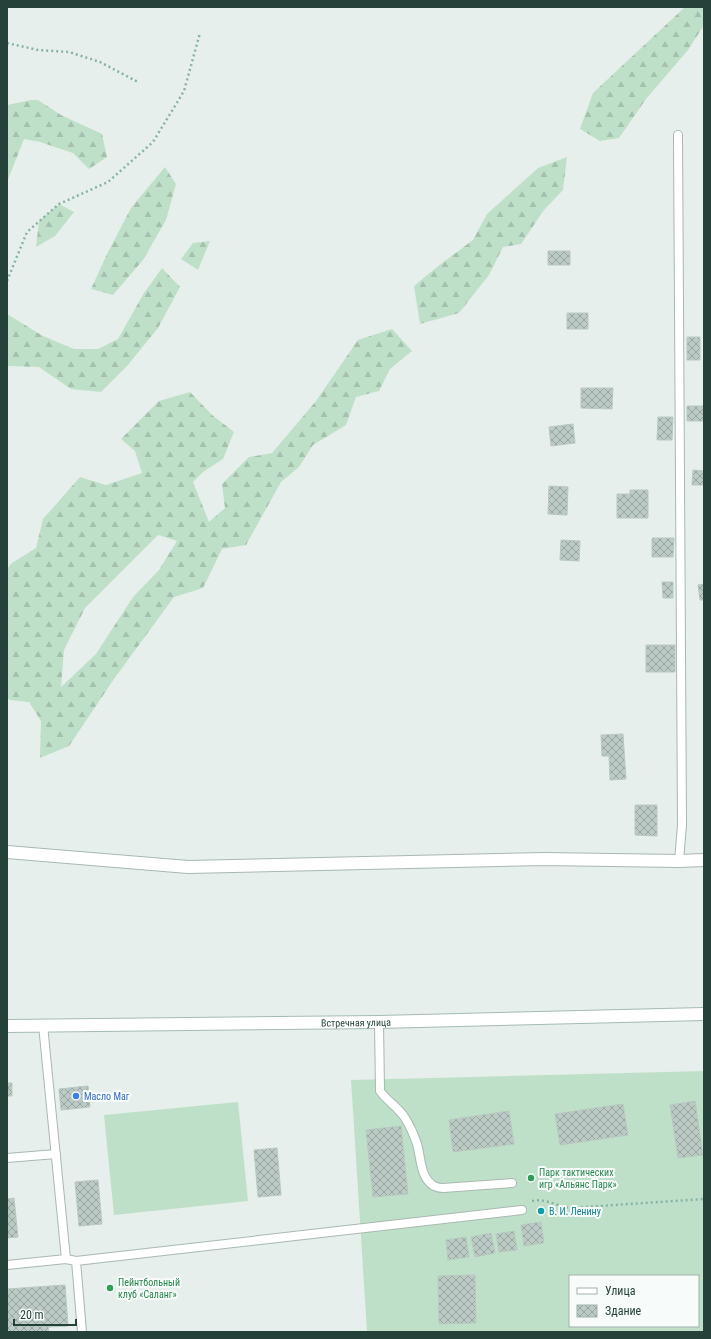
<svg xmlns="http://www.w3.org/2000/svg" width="711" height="1339" font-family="'Roboto Condensed',sans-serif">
  <defs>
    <pattern id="forest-firs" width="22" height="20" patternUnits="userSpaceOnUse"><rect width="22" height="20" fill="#bfe0c8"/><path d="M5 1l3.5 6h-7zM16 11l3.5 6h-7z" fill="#a4c1ad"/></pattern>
    <pattern id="building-cross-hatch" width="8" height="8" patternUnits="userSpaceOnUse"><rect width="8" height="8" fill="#bbcac4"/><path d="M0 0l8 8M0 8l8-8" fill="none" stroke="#98a6a0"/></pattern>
  </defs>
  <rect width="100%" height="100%" fill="#e6efeb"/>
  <path fill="url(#forest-firs)" fill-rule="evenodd" d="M685 7H704V25L688 50 646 99 619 138 600 141 580 129 593 93Z
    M31 100H38L61 115 102 134 107 157 89 169 73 153 40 142 24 139 7 182V105Z
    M567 157 563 190 544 210 521 244 503 247 489 275 459 313 420 324 414 286 437 267 473 240 487 214 538 168Z
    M165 167 176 184 166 220 143 260 113 295 91 289 107 254 131 208Z
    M59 204 74 212 55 236 36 247 39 221Z
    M210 241 198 270 181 259 193 243Z
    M162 268 180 287 158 328 127 366 101 392 71 389 39 367 7 366V314L43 336 74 349H98L118 339 144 293Z
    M392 329 412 351 390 369 379 391 356 397 346 425 313 445 299 467 281 482 246 545 222 549 203 588 174 597 114 679 69 746 40 758 41 721 29 702 10 700 7 698V569L12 563 36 548 43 519 80 477 106 485 142 473 135 451 121 439 159 401 190 392 212 415 234 432 223 459 203 472 193 482 209 522 225 508 222 484 249 457 272 453 316 401 358 340ZM158 535 177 541 159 570 133 597 96 654 61 687 64 650 85 608Z"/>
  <path fill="#bfe0c8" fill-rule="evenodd" d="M704 1071V1332H367L351 1080ZM570 1276H698V1326H570Z
    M238 1102 248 1201 114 1215 104 1115Z"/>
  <path fill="url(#building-cross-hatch)" stroke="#b8c9c2" d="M548 251H570V265H548Z
    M567 313H588V329H567Z
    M687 337H700V360H687Z
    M581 388H613L612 409 581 408Z
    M687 406H704V421H687Z
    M658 417H673L672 440H657Z
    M573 424 575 443 551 446 549 427Z
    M693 470 704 471V485H692Z
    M549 486 568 487 567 515 548 514Z
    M630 490H648V518H617V494H630Z
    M652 538H674L673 557H652Z
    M561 540 580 541 579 561 560 560Z
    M662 582H673V598H663Z
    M704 584V600H700L698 585Z
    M646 645H675V672H646Z
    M623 734 626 779 610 780 609 756H602L601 735Z
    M635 805H657V836L635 835Z
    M7 1083H12V1096H7Z
    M88 1086 90 1107 61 1110 59 1089Z
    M695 1101 703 1155 678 1158 670 1105Z
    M623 1104 628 1135 560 1145 555 1114Z
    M509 1111 514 1144 453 1152 449 1120Z
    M401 1126 408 1194 373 1197 366 1130Z
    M277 1148 281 1195 258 1197 254 1150Z
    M98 1180 102 1224 79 1226 75 1182Z
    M14 1198 18 1237 7 1238V1199Z
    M541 1222 544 1243 524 1246 521 1225Z
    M514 1231 517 1250 499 1252 496 1234Z
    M491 1233 495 1253 475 1257 471 1237Z
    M466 1237 469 1257 448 1260 446 1240Z
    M475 1275 476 1323 439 1324 438 1276Z
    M65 1285 68 1326 48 1327 49 1332H7V1289Z"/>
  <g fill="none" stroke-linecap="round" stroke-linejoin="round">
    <defs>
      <path id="lane" d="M678 135 682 825 679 861
        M379 1022 380 1091C387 1101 399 1108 405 1118 410 1126 414 1135 417 1144 421 1157 420 1178 434 1186 436 1187 440 1188 443 1188L512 1183
        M43 1025 66 1259
        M7 1158 56 1154
        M76 1261 82 1332
        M7 1265 66 1259 76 1261 522 1210"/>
      <path id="street" d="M7 852 188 867 544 859 679 861 704 860"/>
      <g id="secondary">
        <path id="s1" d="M7 1026 379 1022 704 1014"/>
      </g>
    </defs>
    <use href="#lane" stroke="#a8b8b2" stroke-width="10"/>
    <use href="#street" stroke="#a8b8b2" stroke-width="14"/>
    <use href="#secondary" stroke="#a4bbb3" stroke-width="14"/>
    <path stroke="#86b3a5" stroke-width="2.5" stroke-dasharray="2 3" stroke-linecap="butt" d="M7 43 38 50 69 52 100 62 138 82
      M7 281 27 232 59 204 108 182 153 142 184 91 200 33
      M532 1201C546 1198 556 1206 569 1208L704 1199"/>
    <use href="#lane" stroke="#fff" stroke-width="8"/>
    <use href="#street" stroke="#fff" stroke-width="12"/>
    <use href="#secondary" stroke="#fff" stroke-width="12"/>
  </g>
  <circle fill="#3f7fe0" stroke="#f7fbf9" stroke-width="1.5" cx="76" cy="1096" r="4"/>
  <g fill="#2e9e5b" stroke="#f7fbf9" stroke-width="1.5">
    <circle cx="531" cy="1178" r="4"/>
    <circle cx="110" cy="1288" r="4"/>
  </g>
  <circle fill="#0f9aa8" stroke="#f7fbf9" stroke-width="1.5" cx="541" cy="1211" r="4"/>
  <g text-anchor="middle" stroke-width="4" stroke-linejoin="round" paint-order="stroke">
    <g font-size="10" fill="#24423a" stroke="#f7fbf9">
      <text dy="4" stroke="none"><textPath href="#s1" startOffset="349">Встречная улица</textPath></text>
    </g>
    <g font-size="10" fill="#366cbe" stroke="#f7fbf9" text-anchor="start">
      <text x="84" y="1100">Масло Маг</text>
    </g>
    <g font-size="10" fill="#27864d" stroke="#f7fbf9" text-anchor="start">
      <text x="539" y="1176">Парк тактических<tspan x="539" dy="12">игр «Альянс Парк»</tspan></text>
      <text x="118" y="1286">Пейнтбольный<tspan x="118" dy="12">клуб «Саланг»</tspan></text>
    </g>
    <g font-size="10" fill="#0d838f" stroke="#f7fbf9" text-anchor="start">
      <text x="549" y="1215">В. И. Ленину</text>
    </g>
  </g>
  <rect width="711" height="1339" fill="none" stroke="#24423a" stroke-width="16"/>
  <rect x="569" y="1275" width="130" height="52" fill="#f7fbf9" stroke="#a3b1ad"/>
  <rect x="577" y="1288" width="20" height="6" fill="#ffffff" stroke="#a3b1ad"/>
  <text x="605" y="1295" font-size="12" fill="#24423a">Улица</text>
  <rect x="577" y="1305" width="20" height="12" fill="url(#building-cross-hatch)" stroke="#a3b1ad"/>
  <text x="605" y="1315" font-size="12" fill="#24423a">Здание</text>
  <path d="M14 1319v6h62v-6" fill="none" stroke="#24423a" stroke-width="2"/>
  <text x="20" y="1319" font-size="12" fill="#24423a" stroke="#f7fbf9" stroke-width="3" paint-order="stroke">20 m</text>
</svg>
